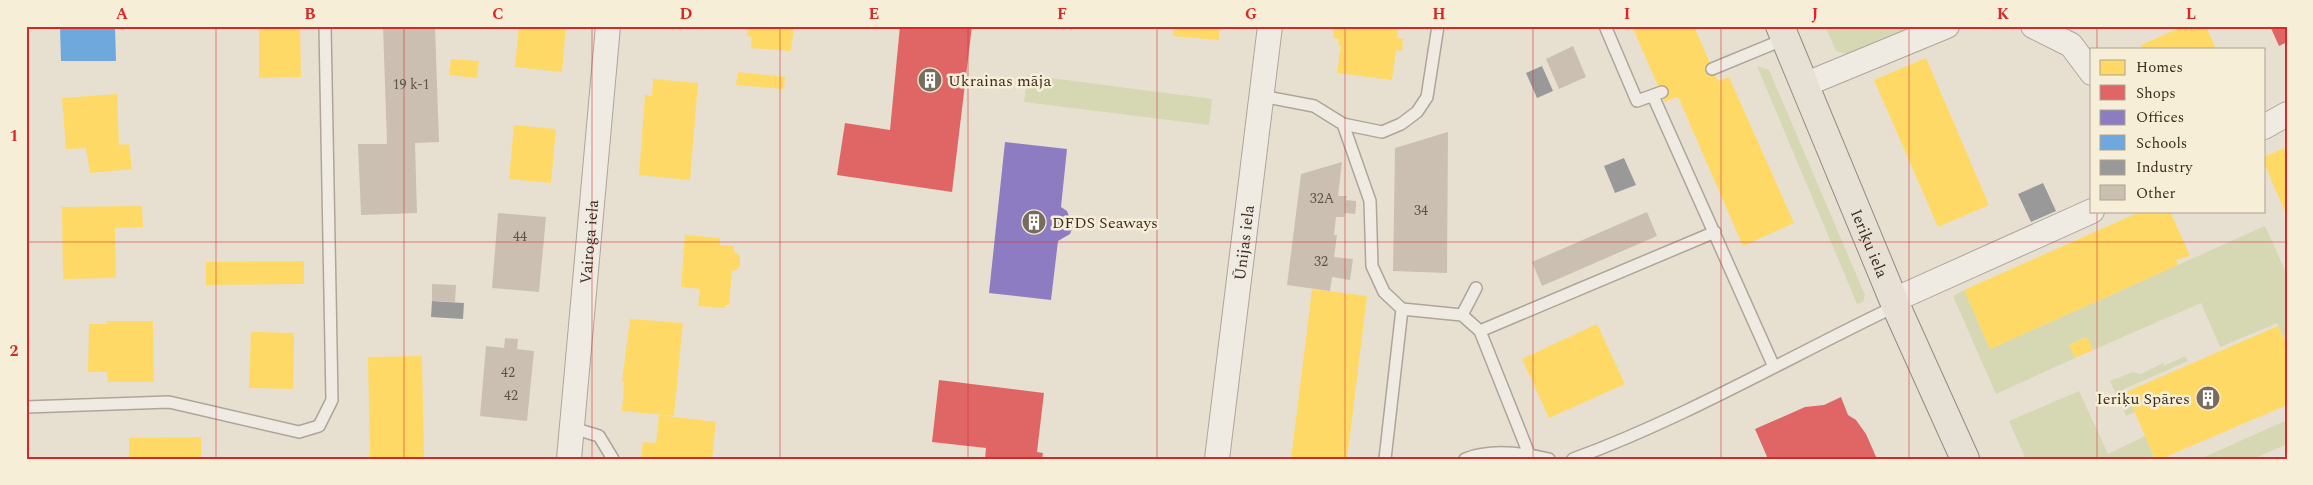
<svg xmlns="http://www.w3.org/2000/svg" width="2313" height="485" font-family="Spectral,serif">
  <rect width="100%" height="100%" fill="#e7e0d1"/>
  <path fill="#d6d7b3" d="M1825 26H1913L1847 54 1836 51Z
    M1757 66 1769 70 1865 295 1863 302 1857 304Z
    M1028 75 1212 99 1209 125 1024 102Z
    M2265 226 2287 275V345L2277 323 2220 347 2201 303 2093 350 2086 337 2069 345 2075 358 1996 394 1953 296 1964 290 1990 349Z
    M2185 356 2188 361 2124 389 2135 412 2126 416 2110 381 2133 372 2141 374 2163 363 2164 366Z
    M2079 391 2108 454 2145 436 2155 459H2026L2009 421Z
    M2287 420V444L2253 459H2200Z"/>
  <path fill="#ffd966" d="M259 26H300L301 77 259 78Z
    M519 26H566L562 72 515 67Z
    M740 26H794L791 51 751 48 752 37 747 36 748 30 740 29Z
    M1175 26H1220L1219 40 1173 36Z
    M1343 26H1399L1397 38 1403 39 1402 51 1396 50 1392 80 1337 73 1341 45H1338L1339 39 1333 38 1334 28 1343 29Z
    M1632 26H1694L1718 81 1729 77 1794 223 1743 246 1679 99 1677 97 1665 102Z
    M2184 26H2206L2216 49H2143L2141 45Z
    M1926 58 1989 205 1938 227 1874 80Z
    M451 59 479 61 477 78 449 75Z
    M738 72 785 77 784 89 736 85Z
    M653 79 698 83 690 180 639 175 645 95 652 96Z
    M117 94 119 145 129 144 132 169 90 173 86 148 66 149 62 98Z
    M514 125 556 129 551 183 509 179Z
    M2287 147V216L2264 163V157Z
    M142 206 143 227 115 228 116 278 63 279 62 207Z
    M2142 211H2170L2190 256 2176 260 2178 265 1990 349 1964 290Z
    M685 235 720 238V245L734 246V251L740 256V266L735 271 732 270 729 305H725V308L698 306 700 289 681 287Z
    M304 261V284L206 285V262Z
    M1312 289 1367 296 1347 459H1291Z
    M630 319 683 323 674 416 622 411 624 382H622Z
    M107 321H153L154 382H108L107 372H88L89 324H107Z
    M1597 324 1625 384 1549 418 1522 359Z
    M2278 326 2287 345V405L2161 459H2155L2126 392Z
    M251 332 294 333 293 389 249 388Z
    M2087 337 2093 350 2075 358 2069 345Z
    M422 356 424 459H370L368 357Z
    M659 415 716 422 712 459H641L643 442 656 443Z
    M201 437V459H129V438Z"/>
  <path fill="#e06666" d="M900 26H972L952 192 837 175 845 123 890 130Z
    M2270 26H2287V42L2279 46Z
    M939 380 1044 393 1037 452 1043 453 1042 459H985L986 448 932 442Z
    M1841 397 1848 415 1856 420 1866 434 1877 459H1768L1755 429 1805 407 1824 405Z"/>
  <path fill="#8e7cc3" d="M1005 142 1067 149 1061 207 1067 211 1073 226 1070 234 1058 241 1051 300 989 293Z"/>
  <path fill="#6fa8dc" d="M60 26H115L116 61H61Z"/>
  <path fill="#999" d="M1542 66 1553 91 1537 98 1526 73Z
    M1624 158 1636 185 1615 193 1604 166Z
    M2043 183 2056 211 2031 222 2018 194Z
    M432 301 464 303 463 319 431 317Z"/>
  <path fill="#cbbfb2" d="M383 26H435L439 142 415 143 417 213 361 215 358 144H387Z
    M1573 46 1586 77 1559 89 1546 59Z
    M1448 132 1447 273 1393 271 1395 148Z
    M1342 162 1338 196H1347L1346 200 1356 201V207L1355 214 1345 213 1344 217H1336L1334 235H1337L1334 257 1353 259 1350 280 1332 277 1330 291 1287 285 1301 174Z
    M1647 212 1657 236 1542 286 1532 262Z
    M498 213 546 217 539 292 492 288Z
    M432 284 456 285 455 302 432 301Z
    M505 338 518 339 517 349 534 351 527 421 480 416 486 346 504 348Z"/>
  <g fill="none" stroke-linecap="round" stroke-linejoin="round">
    <defs>
      <path id="service" d="M1605 26 1637 101 1662 92
        M1712 69 1785 39
        M1261 96 1314 106 1343 124 1370 201 1372 266 1384 292 1402 309 1462 315 1480 331 1529 454
        M1653 96 1774 367
        M1343 124 1382 132 1401 124 1417 112 1427 97 1438 26
        M1462 315 1476 288
        M1480 331 1715 232
        M26 407 169 402 299 432 319 426 332 400 325 26
        M573 428 599 436 613 459
        M1385 459 1402 309
        M1465 459C1490 449 1523 453 1549 459
        M1573 459C1685 418 1789 357 1896 306"/>
      <g id="minor">
        <path d="M2033 26 2071 45 2092 73"/>
        <path d="M1804 85 1947 26"/>
        <path d="M2264 127 2287 114"/>
        <path d="M1894 300 2092 211"/>
        <path id="s1" d="M569 459 608 26"/>
        <path id="s2" d="M1217 459 1270 26"/>
      </g>
      <g id="primary">
        <path id="s3" d="M1780 26 1896 306 1965 459"/>
      </g>
    </defs>
    <use href="#service" stroke="#ada599" stroke-width="14"/>
    <use href="#minor" stroke="#ada599" stroke-width="26"/>
    <use href="#primary" stroke="#928b80" stroke-width="30"/>
    <use href="#service" stroke="#efebe3" stroke-width="11"/>
    <use href="#minor" stroke="#efebe3" stroke-width="24"/>
    <use href="#primary" stroke="#e6e1d4" stroke-width="28"/>
  </g>
  <path fill="none" stroke="#d62828" stroke-width="1" stroke-opacity="0.55" d="M216 26V459M404 26V459M592 26V459M780 26V459M968 26V459M1157 26V459M1345 26V459M1533 26V459M1721 26V459M1909 26V459M2097 26V49M2097 211V459M26 242H2287"/>
  <defs>
    <symbol id="building-disc" viewBox="-11 -11 22 22"><circle r="9.5" fill="#786c5e" stroke="#f7eed8"/><path d="M-4-6H4V6H1V3H-1V6H-4ZM-2.5-4.3h1.7v1.8h-1.7ZM.8-4.3h1.7v1.8H.8ZM-2.5-1h1.7V.8h-1.7ZM.8-1h1.7V.8H.8Z" fill="#fff"/></symbol>
  </defs>
  <g fill-rule="evenodd">
    <use href="#building-disc" x="916" y="66" width="28" height="28"/>
    <use href="#building-disc" x="1020" y="208" width="28" height="28"/>
    <use href="#building-disc" x="2194" y="384" width="28" height="28"/>
  </g>
  <g text-anchor="middle" stroke-width="5" stroke-linejoin="round" paint-order="stroke">
    <g font-size="14" fill="#605244">
      <text x="411" y="89">19 k-1</text>
      <text x="1322" y="203">32A</text>
      <text x="1421" y="215">34</text>
      <text x="520" y="241">44</text>
      <text x="1321" y="266">32</text>
      <text x="508" y="377">42</text>
      <text x="511" y="400">42</text>
    </g>
    <g font-size="16" fill="#3d2e20" stroke="#f7eed8" text-anchor="start">
      <text x="948" y="86">Ukrainas māja</text>
      <text x="1052" y="228">DFDS Seaways</text>
      <text x="2190" y="404" text-anchor="end">Ieriķu Spāres</text>
    </g>
    <g font-size="16" fill="#3d2e20" stroke="#f7eed8">
      <text dy="6" stroke="none"><textPath href="#s1" startOffset="218">Vairoga iela</textPath></text>
      <text dy="6" stroke="none"><textPath href="#s2" startOffset="218">Ūnijas iela</textPath></text>
      <text dy="6" stroke="none"><textPath href="#s3" startOffset="235">Ieriķu iela</textPath></text>
    </g>
  </g>
  <rect width="2313" height="485" fill="none" stroke="#f7eed8" stroke-width="55"/>
  <rect x="2090" y="48" width="175" height="165" fill="#f7eed8" stroke="#ada18e"/>
  <rect x="2100" y="60" width="25" height="15" fill="#ffd966" stroke="#ada18e"/>
  <text x="2136" y="72" font-size="15" fill="#3d2e20">Homes</text>
  <rect x="2100" y="85" width="25" height="15" fill="#e06666" stroke="#ada18e"/>
  <text x="2136" y="98" font-size="15" fill="#3d2e20">Shops</text>
  <rect x="2100" y="110" width="25" height="15" fill="#8e7cc3" stroke="#ada18e"/>
  <text x="2136" y="122" font-size="15" fill="#3d2e20">Offices</text>
  <rect x="2100" y="135" width="25" height="15" fill="#6fa8dc" stroke="#ada18e"/>
  <text x="2136" y="148" font-size="15" fill="#3d2e20">Schools</text>
  <rect x="2100" y="160" width="25" height="15" fill="#999999" stroke="#ada18e"/>
  <text x="2136" y="172" font-size="15" fill="#3d2e20">Industry</text>
  <rect x="2100" y="185" width="25" height="15" fill="#cbbfb2" stroke="#ada18e"/>
  <text x="2136" y="198" font-size="15" fill="#3d2e20">Other</text>
  <rect x="28" y="28" width="2258" height="430" fill="none" stroke="#d62828" stroke-width="2"/>
  <g font-size="16" text-anchor="middle" font-weight="bold" fill="#d62828">
    <text x="122" y="19">A</text>
    <text x="310" y="19">B</text>
    <text x="498" y="19">C</text>
    <text x="686" y="19">D</text>
    <text x="874" y="19">E</text>
    <text x="1062" y="19">F</text>
    <text x="1251" y="19">G</text>
    <text x="1439" y="19">H</text>
    <text x="1627" y="19">I</text>
    <text x="1815" y="19">J</text>
    <text x="2003" y="19">K</text>
    <text x="2191" y="19">L</text>
    <text x="14" y="141">1</text>
    <text x="14" y="356">2</text>
  </g>
</svg>
